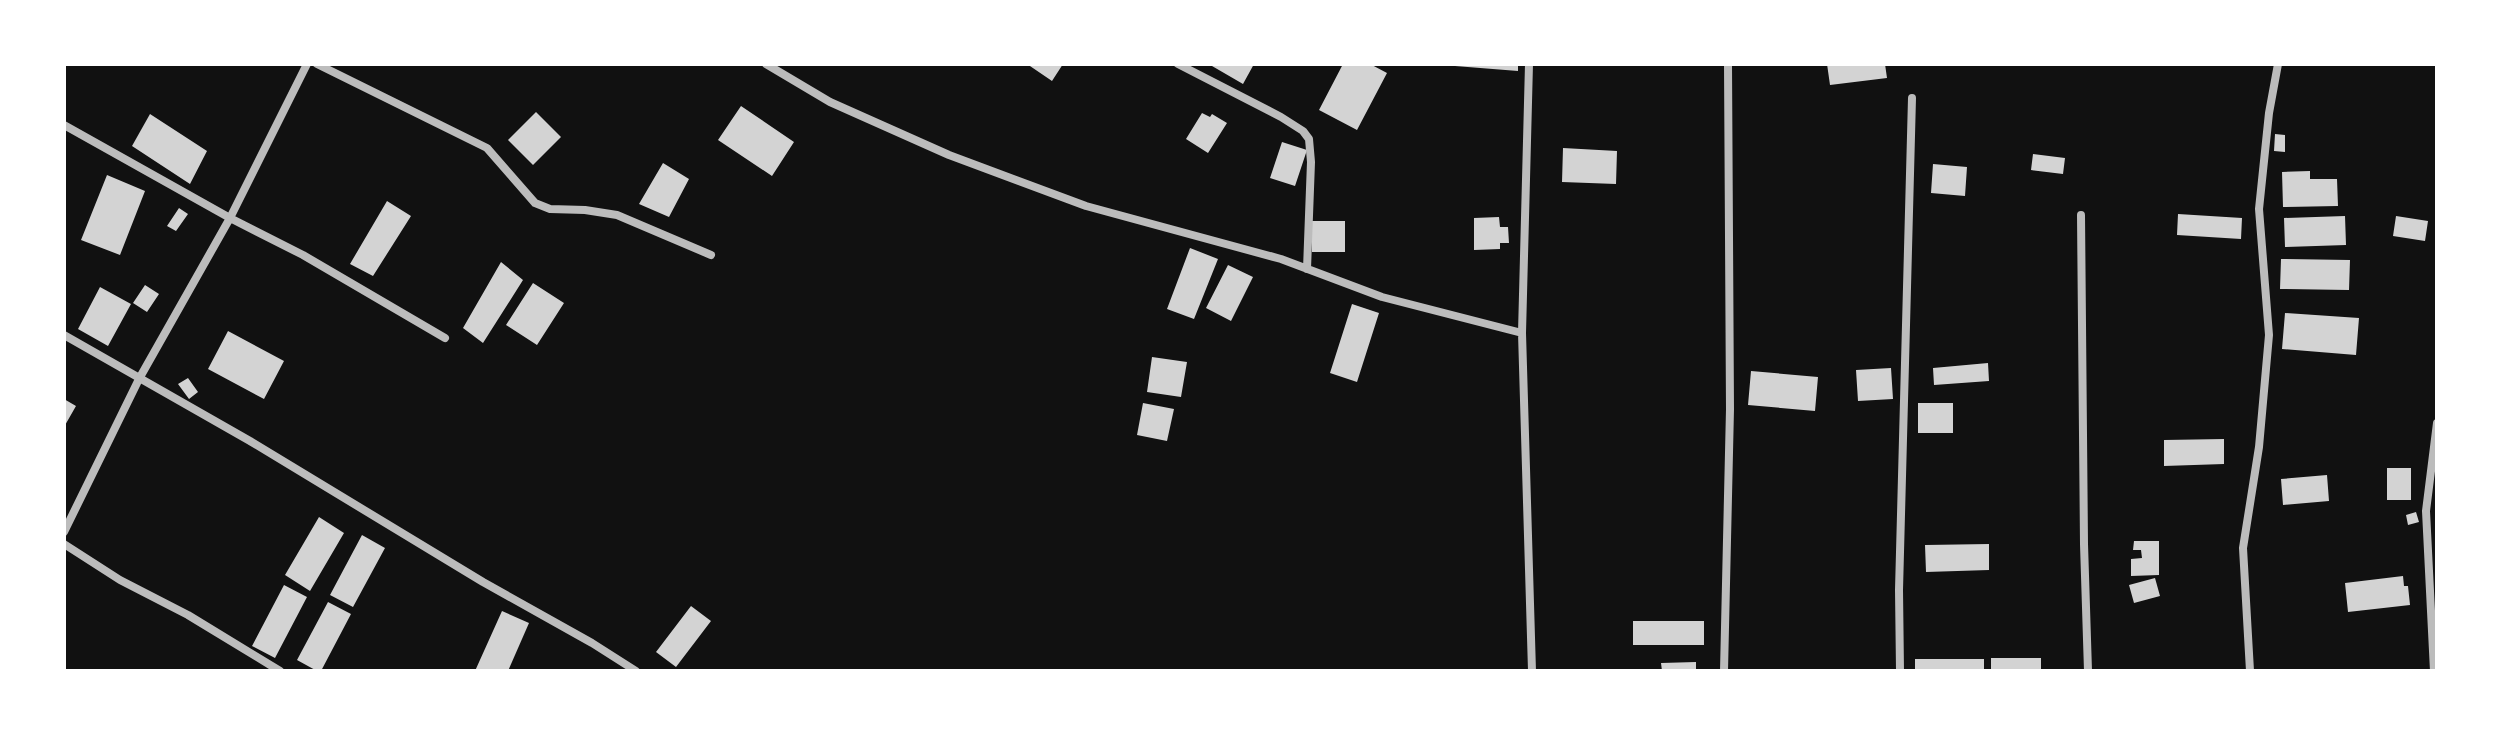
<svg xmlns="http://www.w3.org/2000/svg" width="2501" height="735" font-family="Poppins,sans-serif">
  <rect width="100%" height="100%" fill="#111"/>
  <path fill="#d3d3d3" d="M1027 64H1063L1052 81Z
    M1213 64H1254L1243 84 1212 66Z
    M1343 64H1370L1387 73 1357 130 1319 110Z
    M1455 64H1518V71L1455 66Z
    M1827 64H1885L1887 78 1830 85Z
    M741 106 794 142 772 176 718 140Z
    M536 112 561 137 533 165 508 140Z
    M1202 113 1210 117 1212 114 1227 123 1208 153 1186 139Z
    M150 114 207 151 190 184 132 146Z
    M2275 134 2285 135V152L2274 151Z
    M1282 142 1307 150 1295 186 1270 178Z
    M1563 148 1617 151 1616 184 1562 182Z
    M2033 154 2065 158 2063 174 2031 170Z
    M663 163 689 179 669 217 639 204Z
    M1933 164 1967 167 1965 196 1931 193Z
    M2310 171V179H2337L2338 206 2283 207 2282 172Z
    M107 175 145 191 120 255 81 240Z
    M387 201 411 216 373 276 350 264Z
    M179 208 188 214 176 231 167 226Z
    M2178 214 2242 218 2241 239 2177 235Z
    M2345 216 2346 245 2285 247 2284 218Z
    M2396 216 2428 221 2425 241 2393 236Z
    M1499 217 1500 227H1508L1509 243H1500V249L1474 250V218Z
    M1312 221H1345V252H1312Z
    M1190 248 1218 259 1194 319 1167 309Z
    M2281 259 2350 260 2349 290 2280 289Z
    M501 262 523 280 483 343 463 328Z
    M1228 265 1253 277 1231 321 1206 308Z
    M533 283 564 303 537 345 506 325Z
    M145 285 159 294 147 312 133 303Z
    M100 287 131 304 108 346 78 329Z
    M1352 304 1379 313 1357 382 1330 373Z
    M2285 313 2359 318 2356 355 2282 349Z
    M228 331 284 361 264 399 208 369Z
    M1152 357 1187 362 1181 397 1147 392Z
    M1988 363 1989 381 1934 385 1933 368Z
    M1891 368 1893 399 1858 401 1856 370Z
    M1751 371 1818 377 1815 411 1748 405Z
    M188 378 198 392 189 399 178 384Z
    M64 399 76 406 64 427Z
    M1143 403 1174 409 1167 441 1137 435Z
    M1918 403H1953V433H1918Z
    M2224 439V464L2164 466V440Z
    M2387 468H2411V500H2387Z
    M2327 475 2329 501 2283 505 2281 479Z
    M2416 512 2419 522 2408 525 2406 515Z
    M319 517 344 533 310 591 285 575Z
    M362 535 385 548 353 607 330 595Z
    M2134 541H2159V575L2131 576V559L2142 558 2141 550H2133Z
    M1989 544V570L1926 572 1925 545Z
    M2403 576 2404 586H2408L2410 605 2348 612 2345 583Z
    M2155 578 2160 596 2134 603 2129 585Z
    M284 585 307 597 275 658 252 646Z
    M328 602 351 614 321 671H317L297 660Z
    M691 606 711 621 676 667 656 652Z
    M502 611 529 623 508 671H475Z
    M1633 621H1704V645H1633Z
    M1991 658H2041V671H1991Z
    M1915 659H1984V671H1915Z
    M1696 662V671H1662L1661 663Z"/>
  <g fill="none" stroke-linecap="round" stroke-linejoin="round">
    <path stroke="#bcbcbc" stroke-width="8" d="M317 64 487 148 535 203 550 209 585 210 617 215 711 255
      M766 64 830 102 949 155 1086 206 1281 259 1382 297 1522 333
      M1178 64 1281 117 1303 131 1309 139 1311 162 1307 269
      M1529 64 1522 333 1532 671
      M64 125 230 218 303 255 445 338
      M2081 215 2084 544 2088 671
      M64 335 250 441 483 582 592 643 636 671
      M64 532 139 379 230 218 307 64
      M64 544 120 580 188 615 280 671
      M1724 671 1730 409 1728 64
      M1900 671 1899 590 1912 98
      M2250 671 2243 548 2259 447 2269 335 2259 209 2269 113 2278 64
      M2434 671 2426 511 2437 423"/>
  </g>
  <rect width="2501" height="735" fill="none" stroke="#ffffff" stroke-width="132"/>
</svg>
